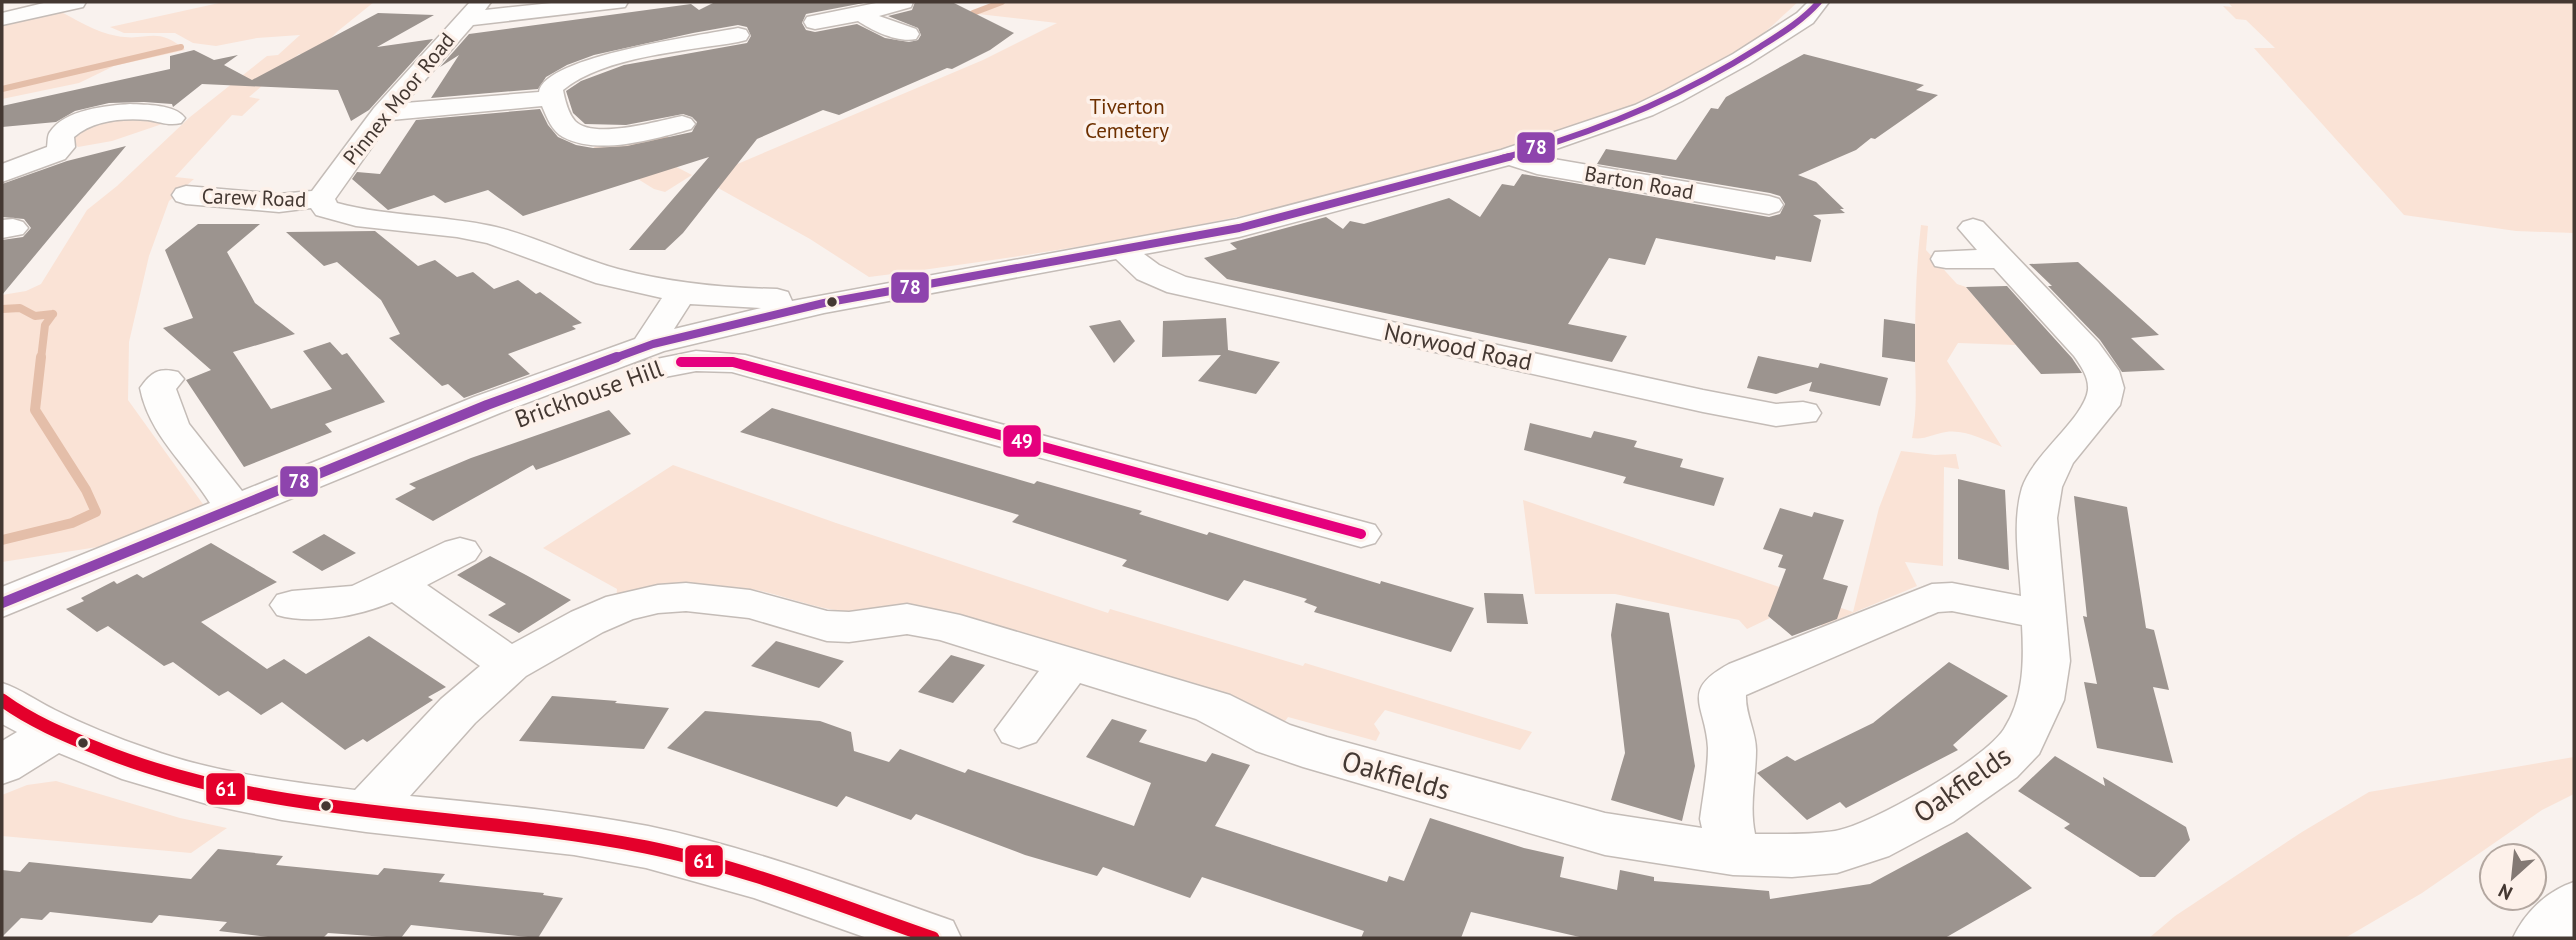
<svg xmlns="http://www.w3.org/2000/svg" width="2576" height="940" font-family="'PT Sans',sans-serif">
  <rect width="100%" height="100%" fill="#f9f2ee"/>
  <path fill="#fae3d6" d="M216 2H374L338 31 314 55 299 54 249 97 260 99 242 116 232 115 175 177 194 179 169 201 149 256 129 342 128 400 205 507 104 546 2 562V295L26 291 41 284 87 210 117 186 190 117 267 56 278 55 300 35 257 38 216 46 193 43 175 33H124L110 27 219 3Z
    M1007 2H1798C1783 15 1767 32 1750 43 1651 112 1521 147 1406 177 1229 224 1050 254 869 277L810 239 702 179 983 60 1057 23 978 14Z
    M2228 2H2574V233L2516 231 2404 215 2254 48H2275L2246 20 2236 19 2223 6 2232 7Z
    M55 9C74 18 96 33 117 36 148 42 156 25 185 50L114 66 79 83 2 99V22Z
    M133 115 168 122 112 141 78 147 71 140 80 127Z
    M601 141 634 142V145L692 175 665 192 654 189 591 150Z
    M1921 225 1928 226 1926 250 1957 284 1966 287 2016 345 1958 343 1947 361 2002 447C1985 440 1964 429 1946 432 1933 434 1925 440 1912 438 1918 406 1915 382 1915 351 1915 309 1916 267 1921 225Z
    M1901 451 1935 455 1956 454 1959 469 1944 467 1943 566 1905 562 1917 586 1822 626 1795 604 1768 616 1770 618 1747 629 1739 620 1615 594H1535L1523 500 1853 612 1879 508Z
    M673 465 836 523 1108 613 1110 609 1303 666 1305 663 1532 732 1520 750 1385 710 1374 724 1380 733 1376 741 1288 717 1283 724 1249 704 1221 694 862 612C823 613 789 596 751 589 704 582 662 589 616 599L617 589 543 548Z
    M2574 757V794L2542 810 2422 893 2345 938H2149L2175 916 2302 832 2369 792Z
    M56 781 180 818 227 828 191 853 2 836V795L27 785Z"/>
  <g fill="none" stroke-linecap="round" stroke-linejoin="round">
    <path stroke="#e4bea9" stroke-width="6" d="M973 13 1002 2
      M2 89 181 47
      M635 142 665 136"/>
    <path stroke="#e4bea9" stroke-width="8" d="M2 309 20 308 35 316 53 314
      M41 359 45 325 53 314"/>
    <path stroke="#e4bea9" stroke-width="10" d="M2 540 72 523 96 512 86 490 35 410 41 357"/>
  </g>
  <path fill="#9c948f" d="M715 2H869L806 14 802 23 806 30 815 32 857 24 885 38 909 42 918 40 921 35 918 28 888 16 912 10 915 2H952L1014 33 990 50 952 69 947 68 839 115 823 110 757 139 683 233 665 250H629L709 157 523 216 488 190 445 203 434 195 388 210 352 179 357 172 380 174 416 120 540 109 548 125 558 137 576 145 593 148 627 146 692 132 697 122 692 117 683 114 626 125 585 124 573 113 566 91 581 81 624 65 747 43 751 36 747 27 738 25 693 33 594 55 567 65 546 77 538 89 431 98 459 55 440 67 469 34 691 4 699 10Z
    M378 13 434 15 377 47 433 39 369 110 351 121 338 90 202 84 173 107 172 104 144 102 109 103 75 111 56 122 2 127V106L170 69V56L194 50 214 60 238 55 224 65 252 80Z
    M1804 54 1924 85 1916 90 1938 95 1875 139 1871 138 1856 150 1798 175 1816 182 1844 209H1840L1845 213 1813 215 1821 220 1811 262 1776 256 1775 260 1656 238 1645 265 1609 258 1568 324 1627 336 1612 362 1227 279 1204 258 1237 249 1230 243 1326 217 1343 229 1350 221 1364 224 1449 198 1480 217 1502 184 1514 186 1522 174 1769 217 1780 214 1785 204 1780 196 1770 193 1597 164 1606 149 1676 160 1711 108 1718 109 1726 97Z
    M126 146 2 295V240L23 237 31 228 24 219 2 217V184L67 161Z
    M198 224H260L227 252 255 303 295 334 233 352 271 409 332 389 303 351 330 342 342 355 347 353 385 402 325 424 332 432 244 467 186 380 211 370 163 328 193 318 165 250Z
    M375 231 418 266 435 260 457 277 473 272 494 289 518 280 536 294 540 292 582 323 572 326 576 329 508 354 530 374 464 398 448 384 442 386 389 338 400 334 381 300 337 262 324 266 286 232Z
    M2078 262 2159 335 2131 338 2165 370 2122 372 2100 340 2048 286H2052L2029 264Z
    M2007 286 2072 358 2082 373 2041 374 1966 287Z
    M1226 318 1228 350 1280 362 1256 394 1198 381 1221 355 1162 357 1163 321Z
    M1884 319 1915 324V362L1882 357Z
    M1120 320 1135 341 1114 363 1089 326Z
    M1758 356 1818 368 1820 363 1888 378 1880 406 1809 391 1812 382 1776 394 1747 388Z
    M772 408 1034 484 1037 481 1142 511 1139 514 1207 535 1209 532 1380 584 1381 581 1474 608 1451 652 1314 612 1317 607 1304 602 1307 599 1244 580 1228 601 1122 566 1127 560 1012 522 1019 515 740 432Z
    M609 410 631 434 536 470 533 465 433 521 395 499 416 488 409 484 471 458Z
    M1530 423 1591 438 1594 431 1637 441 1634 447 1683 459 1680 467 1724 478 1714 506 1623 483 1626 477 1524 450Z
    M1958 479 2005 490 2009 570 1958 559Z
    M2074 496 2127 507 2146 628 2154 630 2169 690 2153 687 2173 763 2097 748 2084 682 2097 684 2083 616 2087 617Z
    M1780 508 1812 517 1814 512 1844 520 1823 579 1848 586 1837 619 1792 636 1768 616 1786 569 1778 567 1783 555 1763 549Z
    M324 534 356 553 322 571 292 552Z
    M211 543 277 582 201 622 267 669 284 659 306 674 369 636 446 687 428 697 433 700 367 742 363 739 345 750 282 702 261 715 228 691 219 696 173 662 164 666 108 626 97 632 66 609 84 601 81 598 114 581 117 584 137 574 143 578Z
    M490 556 526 575 571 600 519 633 488 615 506 604 457 575Z
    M1484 593 1523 594 1528 624 1487 623Z
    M1616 603 1669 613 1695 766 1682 821 1611 800 1625 753 1611 635Z
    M776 641 807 650 844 661 819 688 751 666Z
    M951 655 985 665 953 703 918 692Z
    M1949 662 2008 696 1953 745 1958 750 1846 808 1840 802 1807 820 1757 773 1787 756 1795 761 1873 723Z
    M552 696 617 701 615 703 669 708 644 749 519 741Z
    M705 711 820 721 851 732 854 751 889 762 900 749 965 773 968 769 1134 826 1151 783 1086 757 1112 719 1147 730 1139 742 1206 762 1212 753 1250 765 1215 826 1387 882 1389 876 1404 881 1430 818 1524 848 1564 857 1560 877 1617 890 1620 870 1654 877V881L1769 891 1770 899 1870 884 1967 832 2032 888 1945 938H1584L1471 912 1461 938H1361L1364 931 1202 877 1190 898 1103 867 1097 876 1025 855 916 814 911 820 846 796 837 807 667 748Z
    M2055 756 2105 786 2103 777 2186 827 2190 840 2155 877H2140L2064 828 2070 824 2018 791Z
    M218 849 283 856 276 865 378 875 384 868 445 874 439 882 544 893 543 895 563 898 538 938 411 925 401 938 328 933 323 938H276L219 931 227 922 159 915 152 923 50 912 42 920 21 918 2 937V870L20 872 29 862 191 879Z"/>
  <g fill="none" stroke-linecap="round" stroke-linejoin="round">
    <defs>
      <path id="minor" d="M48 2H86L83 7 2 25V13Z
        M470 2H491L485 10 561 2H628L625 7 617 8 473 25 405 103 539 92C544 56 704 35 738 28L746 30 749 35 746 40 738 42C687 51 604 56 563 90 565 100 568 113 575 121 593 140 658 121 682 116L691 119 695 124 691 129C654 139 599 156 563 137 552 131 547 118 542 106L391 120 335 199 337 203C389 217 444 215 496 227 538 237 577 258 618 269 671 283 723 288 777 289L788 292 792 301 1237 219 1501 150 1635 105 1664 91 1733 54 1797 13 1808 2H1829L1813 23 1749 64 1682 101 1653 115 1536 156 1769 196 1779 199 1783 205 1779 211 1769 214 1537 174 1509 165 1239 237 1144 254 1159 265 1186 277 1703 390 1776 404 1803 402 1816 405 1821 413 1816 421 1776 426 1703 412 1167 292 1137 279 1116 259 824 313 664 351 500 413 2 617V587L210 503C186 464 149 435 140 388 151 372 159 367 178 372L184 379 176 389 189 424 242 491 474 397 635 339 662 298 596 283 487 243 457 237 356 226 316 215 311 208 279 212 186 204 176 201 172 195 176 189 186 186 279 194 312 191 374 108ZM690 304 761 308 674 329Z
        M881 2H913L911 7 879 16 916 29 919 34 916 39C898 43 873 31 858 21L815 29 807 27 804 22 807 17Z
        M130 104C146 105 175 104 185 118L181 123C169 126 160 122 148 120 123 118 94 120 74 137L75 147 65 159 2 182V164L47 147C48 142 47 136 50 132 65 109 106 106 130 104Z
        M13 219 23 222 28 228 23 234 2 238V220Z
        M1973 219 1983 222 2098 342 2119 371 2124 388 2120 405 2073 463 2062 487 2057 518 2070 661 2064 700 2039 754 2017 777 1953 822 1889 856 1837 873 1792 877 1733 875 1605 855 1303 767 1256 751 1196 719 1080 683 1036 742 1019 748 1002 742 995 730 1039 671 940 640 907 634 849 642 827 641 749 618 686 611 658 613 633 619 603 632 526 676 475 723 410 796C490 804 570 811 648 826 752 848 853 886 953 921L961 938H867L754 898 646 868 574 855 366 832 282 820 210 805 122 779 59 753 19 778 2 784V741L17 732 2 724V683C21 689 36 701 55 710 85 725 117 738 149 749 214 773 286 781 355 790L441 699 480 666 392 602C359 616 312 625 277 615L270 605 277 595 292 591 352 586 445 542 460 538 475 542 481 551 475 560 427 585 512 644 571 612 606 597 658 585 686 583 750 590 827 611 849 612 907 604 960 615 1230 695 1290 725 1327 737 1605 813 1702 828 1700 819C1703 796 1708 771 1708 748 1706 705 1679 691 1729 664L1932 584 1952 583 2021 596C2019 561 2012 522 2022 488 2033 454 2084 419 2088 390 2089 377 2081 366 2074 356L1994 268H1946L1935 266 1931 259 1935 252 1977 250 1958 228 1963 222ZM1952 611 2022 625C2024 661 2024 698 2004 729 1984 760 1871 825 1835 831 1809 835 1782 834 1755 834 1749 806 1756 778 1756 750 1756 731 1745 714 1746 695L1938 612Z
        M696 351 745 355 1375 525 1381 534 1375 543 1361 547 732 372 696 371 649 380 637 377 632 370 637 363Z
        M2574 882V938H2513C2525 912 2547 891 2574 882Z"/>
    </defs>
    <use href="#minor" stroke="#c4bcb7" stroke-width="3"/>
    <use href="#minor" fill="#fefdfc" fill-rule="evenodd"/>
    <defs>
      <path id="bus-1" d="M681 362H733L1361 534"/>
      <path id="bus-2-far2" d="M1502 158C1592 134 1681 97 1760 47 1782 33 1802 21 1819 2"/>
      <path id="bus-2-far1" d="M612 359 653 344 824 303 1239 228 1509 157"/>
      <path id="bus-2" d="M2 603 487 405 617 357"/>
      <path id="bus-3" d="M2 700C32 722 67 736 101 750 275 820 464 811 646 847 744 867 838 905 933 938"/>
    </defs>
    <use href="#bus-1" stroke="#fdf1ea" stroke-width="16"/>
    <use href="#bus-2-far2" stroke="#fdf1ea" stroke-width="10"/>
    <use href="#bus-2-far1" stroke="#fdf1ea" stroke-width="12"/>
    <use href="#bus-2" stroke="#fdf1ea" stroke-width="16"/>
    <use href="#bus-3" stroke="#fdf1ea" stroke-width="18"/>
    <use href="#bus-1" stroke="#e5007d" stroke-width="10"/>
    <use href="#bus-2-far2" stroke="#8e44ad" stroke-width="6"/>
    <use href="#bus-2-far1" stroke="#8e44ad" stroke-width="8"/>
    <use href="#bus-2" stroke="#8e44ad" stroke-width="10"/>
    <use href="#bus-3" stroke="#e4002b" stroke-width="13"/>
  </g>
  <g fill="#443832" stroke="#fdf1ea" stroke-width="2.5">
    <circle cx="832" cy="302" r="6"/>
    <circle cx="83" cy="743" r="6"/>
    <circle cx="326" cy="806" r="6"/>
  </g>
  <g text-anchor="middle" stroke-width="7" stroke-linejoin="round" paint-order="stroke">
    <g font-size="21" fill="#443832" stroke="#fdf1ea">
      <text transform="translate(399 99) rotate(-51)" y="7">Pinnex Moor Road</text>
      <text transform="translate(1639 183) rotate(10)" y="7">Barton Road</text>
      <text transform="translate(254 198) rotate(2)" y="7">Carew Road</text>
    </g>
    <g font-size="21" fill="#6d3000" stroke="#fdf1ea">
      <text x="1127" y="114">Tiverton<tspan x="1127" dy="24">Cemetery</tspan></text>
    </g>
    <g font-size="24" fill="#443832" stroke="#fdf1ea">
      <text transform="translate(1458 347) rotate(12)" y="8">Norwood Road</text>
      <text transform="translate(589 394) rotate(-20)" y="8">Brickhouse Hill</text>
    </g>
    <g font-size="28" fill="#443832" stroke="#fdf1ea">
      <text transform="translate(1396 775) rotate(16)" y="10">Oakfields</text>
      <text transform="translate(1962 784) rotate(-35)" y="10">Oakfields</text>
    </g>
  </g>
  <g stroke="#fdf1ea" stroke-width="2.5">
    <rect x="1516" y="131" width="40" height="33" rx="7" fill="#8e44ad"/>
    <rect x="890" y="271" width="40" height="33" rx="7" fill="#8e44ad"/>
    <rect x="1002" y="424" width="40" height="34" rx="7" fill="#e5007d"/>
    <rect x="279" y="465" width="40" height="33" rx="7" fill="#8e44ad"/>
    <rect x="205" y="772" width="41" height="34" rx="7" fill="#e4002b"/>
    <rect x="684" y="844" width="40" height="34" rx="7" fill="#e4002b"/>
  </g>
  <g font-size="19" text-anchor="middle" font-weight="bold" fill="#fff">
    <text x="1536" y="154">78</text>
    <text x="910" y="294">78</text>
    <text x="1022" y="448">49</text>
    <text x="299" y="488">78</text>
    <text x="226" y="796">61</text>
    <text x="704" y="868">61</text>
  </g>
  <rect width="2576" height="940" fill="none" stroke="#443832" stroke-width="7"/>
  <g transform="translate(2513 877) rotate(207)"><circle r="33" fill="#fdf1ea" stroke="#b3a7a0" stroke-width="2"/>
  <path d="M0-5L12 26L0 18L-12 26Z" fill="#837974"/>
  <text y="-10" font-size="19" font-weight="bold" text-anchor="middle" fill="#443832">N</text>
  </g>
</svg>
